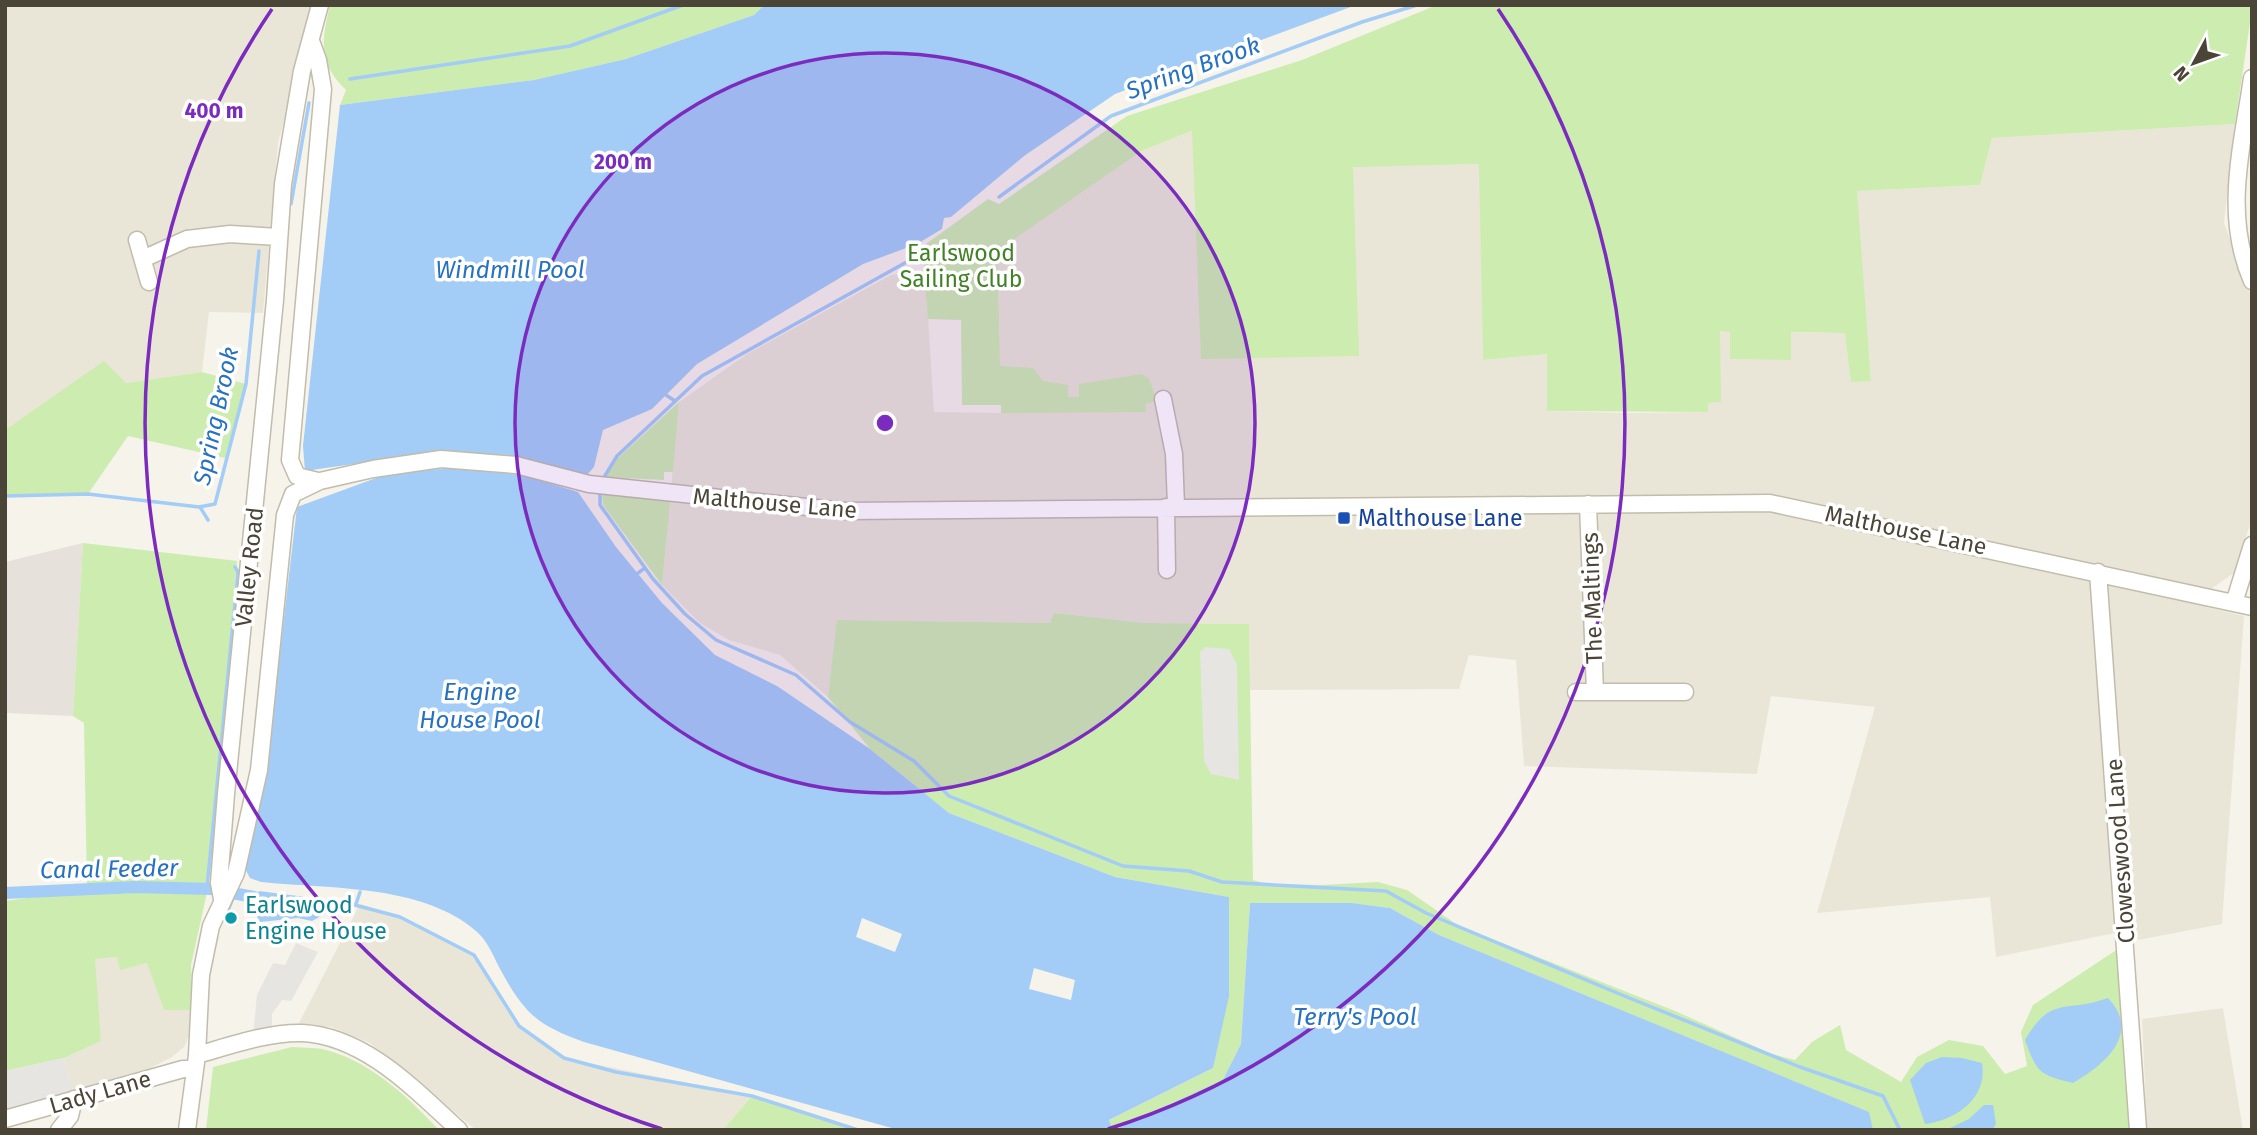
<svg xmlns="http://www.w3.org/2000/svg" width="2257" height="1135" font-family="'Fira Sans',sans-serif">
  <rect width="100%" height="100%" fill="#f6f3ea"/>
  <path fill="#eae6d7" d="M5 5H316L278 143 263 313 209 312 202 372 126 383 5 430Z
    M2235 124 2224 223 2252 297V519L2234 573 2211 589 2206 607 2244 616 2222 924 2138 940 2130 930 1996 957 1990 897 1817 913 1875 707 1771 696 1757 774 1524 766 1516 660 1469 655 1459 689 1250 690 1249 624 1145 623 1054 613 1050 623 838 620 828 697 780 655 729 640 700 623 662 585 679 402 747 354 891 275 925 270 934 412 1001 413 996 251 1143 150 1192 131 1352 166 1480 164 1483 360 1547 354V411L1631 413 1708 412V403L1720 402V331L1846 333 1851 381 1871 380 1856 191 1980 185 1992 138Z
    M360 904 400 917 473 954 519 1026 565 1058 752 1096 723 1130H476L370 1043 331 1027 298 1025Z
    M117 957 121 969 148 963 164 1010H192L190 1032 185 1046 172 1057 131 1078 74 1094 64 1058 101 1041 94 959Z
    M2223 1008 2243 1130H2147L2142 1019Z"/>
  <path fill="#e6e2db" d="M83 543 73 716 5 713V562Z"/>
  <path fill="#ccecb0" d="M330 5H764L754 15 626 59 534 80 340 105 346 90C317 62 322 40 330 5Z
    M1437 5H2252V9L2235 124 1992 138 1980 185 1857 191 1871 381 1851 382 1845 333 1791 332V360L1730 359V332L1720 331 1721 402 1708 403V412L1547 411V354L1483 360 1479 164 1353 167 1359 356 1201 359 1192 131 1143 150 997 251 1000 366 1033 368 1043 381 1068 385V397H1079V384L1142 374 1149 379 1157 401 1145 404 1146 412 1001 413V405H962L961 320 928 319 922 247 988 199 999 204 1127 116 1302 60Z
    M104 361 126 383 202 372 246 384 225 458 128 436 88 494 5 496V430Z
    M679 402 673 472H664V480L606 477 618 458Z
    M602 494 670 502 662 585 603 505Z
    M83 543 237 561 208 888 191 965 192 1010H164L147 963 120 970 117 957 95 959 101 1041 64 1058 5 1071V901L87 890 84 723 73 716Z
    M1054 613 1145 623 1249 624 1253 880 1267 884 1321 885 1378 882 1407 890 1459 926 1675 1011 1772 1054 1795 1060 1812 1042 1840 1025 1846 1050 1901 1082 1917 1057 1949 1040 1983 1046 2005 1074 2027 1066 2021 1032 2033 1005 2121 947 2132 1130H1873L1868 1112 1439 935 1390 908 1352 903H1250L1241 1044 1223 1081 1113 1130 1109 1120 1213 1068 1229 897 1115 877 949 813 870 749 828 697 837 620 1050 623Z
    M292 1047C304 1048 318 1047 330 1051 373 1064 409 1098 439 1130H206L213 1067Z
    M752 1096 856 1130H723Z"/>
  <path fill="#e7e5e1" d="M1206 647 1229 649 1237 665 1239 780 1211 774 1204 761 1200 652Z
    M296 943 318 952 291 1001 282 1000 272 1014V1031L253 1034 257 995 273 963 285 965Z
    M64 1058 74 1094 5 1110V1071Z"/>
  <path fill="#a3ccf6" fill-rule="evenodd" d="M764 5H1356L1115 94 1024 156 951 217 944 218 942 229 917 244 863 264 697 364 652 409 603 430 594 467 586 476 509 455 429 453 305 471 303 446 340 105 534 80 626 59 754 15Z
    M450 468 522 475 578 492 616 547 662 603 715 655 777 686 870 749 949 813 1115 877 1229 897V996L1213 1068 1109 1120 1113 1130H899L584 1042C535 1024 524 1013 499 967 493 955 487 940 476 931 422 884 329 889 261 882L250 878 244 867 265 780 297 507 387 474ZM862 918 902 934 895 952 856 937ZM1034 968 1075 980 1071 1000 1029 989Z
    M259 891 344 902 351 904 338 907 312 921 298 918 260 922 252 908Z
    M1250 903H1352L1390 908 1439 935 1869 1112 1873 1130H1114L1223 1080 1241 1044Z
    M2108 998C2142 1034 2104 1065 2073 1083 2039 1075 2037 1073 2025 1040 2052 994 2064 1014 2108 998Z
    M1942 1057 1962 1058 1982 1063C1988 1098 1956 1120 1925 1124L1910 1080 1926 1063Z
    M1984 1105H1993L1996 1124 1992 1130H1946L1969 1119Z"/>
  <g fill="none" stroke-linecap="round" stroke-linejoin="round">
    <path stroke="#a3ccf6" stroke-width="3.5" d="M350 79 570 46 683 5
      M999 197 1111 116 1362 22 1417 5
      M291 204 309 103
      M666 395 675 401
      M603 479 617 456 702 376 921 254
      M600 490V505L653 579 685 614 716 640 796 675 850 722 914 761 949 796 1123 866 1189 871 1222 882 1386 891 1426 913 1622 995 1800 1067 1883 1096 1900 1130
      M5 496 88 494 199 507 215 504 246 384 259 251
      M200 507 208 520
      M638 573 645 568
      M207 888 238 572 235 567
      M351 904 400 917 474 955 519 1026 564 1058 616 1072 752 1096 858 1130
      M356 904 360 892
      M229 908 235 893"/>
    <path stroke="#a3ccf6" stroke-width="12" d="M5 893 135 887 213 889
      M232 893 254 897"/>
    <defs>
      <path id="minor" d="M311 41 318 60 323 89 290 460 297 476 318 481
        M2252 78C2242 147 2223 215 2252 281
        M137 240 149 282
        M145 258 187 239 230 234 278 237
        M1163 399 1174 454 1176 506
        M1588 504 1595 692
        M1166 507 1167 570
        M2098 572 2138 1130
        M2234 603 2252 545
        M1576 692H1685
        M222 899 219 883 226 794 275 300 283 184 302 71 320 5
        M197 1055C229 1046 268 1032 302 1033 365 1036 415 1090 459 1130
        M5 1119 183 1069H195
        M59 1130 70 1116 74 1099
        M187 1130 197 1055 201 975 211 926 236 873 259 770 285 515 293 494 320 481 373 469 441 459 516 465 589 484 845 511 1770 503 2252 607"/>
    </defs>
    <use href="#minor" stroke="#c2bcab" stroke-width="19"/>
    <use href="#minor" stroke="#fff" stroke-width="16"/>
    <path stroke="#999" stroke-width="3.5" stroke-dasharray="9 9" stroke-linecap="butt" d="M2252 856V1020"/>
  </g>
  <circle cx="885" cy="423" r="370" fill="#7b2cbf" fill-opacity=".12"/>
  <g fill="none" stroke="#7b2cbf" stroke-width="3.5">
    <circle cx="885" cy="423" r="370"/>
    <path d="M662 1129A740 740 0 0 1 272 9M1498 9A740 740 0 0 1 1108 1129"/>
  </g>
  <rect fill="#1a4fb4" stroke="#fff" stroke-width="2.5" x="1337" y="511" width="14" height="14" rx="3.5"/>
  <circle fill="#0f9aa8" stroke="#fff" stroke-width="2.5" cx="231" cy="918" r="7"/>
  <g text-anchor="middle" stroke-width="7" stroke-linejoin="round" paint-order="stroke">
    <g font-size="23" fill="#408225" stroke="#fff">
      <text x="961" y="261">Earlswood<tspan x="961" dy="26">Sailing Club</tspan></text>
    </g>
    <g font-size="23" fill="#4b4537" stroke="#fff">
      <text transform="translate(775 503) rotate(5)" y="8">Malthouse Lane</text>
      <text transform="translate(1906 530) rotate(12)" y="8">Malthouse Lane</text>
      <text transform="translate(249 567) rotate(-84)" y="8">Valley Road</text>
      <text transform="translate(1592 598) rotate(-92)" y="8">The Maltings</text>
      <text transform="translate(2120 851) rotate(-94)" y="8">Cloweswood Lane</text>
      <text transform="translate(100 1092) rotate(-16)" y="8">Lady Lane</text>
    </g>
    <g font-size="23" fill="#164399" stroke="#fff" text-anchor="start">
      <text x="1358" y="526">Malthouse Lane</text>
    </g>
    <g font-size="23" fill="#0d838f" stroke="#fff" text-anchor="start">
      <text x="245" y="913">Earlswood<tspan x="245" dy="26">Engine House</tspan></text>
    </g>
    <g font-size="24" font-style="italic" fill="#2772c0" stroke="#fff">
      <text transform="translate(1193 68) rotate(-20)" y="8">Spring Brook</text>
      <text x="510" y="278">Windmill Pool</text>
      <text transform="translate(216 416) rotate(-78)" y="8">Spring Brook</text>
      <text x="480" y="700">Engine<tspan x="480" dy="28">House Pool</tspan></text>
      <text transform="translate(109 869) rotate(-1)" y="8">Canal Feeder</text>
      <text x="1355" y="1025">Terry's Pool</text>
    </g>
  </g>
  <circle cx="885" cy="423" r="10" fill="#7b2cbf" stroke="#fff" stroke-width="3.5"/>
  <g font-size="21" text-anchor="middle" font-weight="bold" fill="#7b2cbf" stroke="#fff" stroke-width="7" stroke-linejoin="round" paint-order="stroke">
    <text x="214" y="118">400 m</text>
    <text x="623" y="169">200 m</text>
  </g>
  <rect width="2257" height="1135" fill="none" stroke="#4b4537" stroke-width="14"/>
  <g transform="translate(2194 63) rotate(229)" stroke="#ffffff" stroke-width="5" paint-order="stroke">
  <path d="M0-5L12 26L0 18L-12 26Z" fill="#4b4537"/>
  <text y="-10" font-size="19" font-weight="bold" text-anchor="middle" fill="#4b4537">N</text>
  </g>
</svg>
